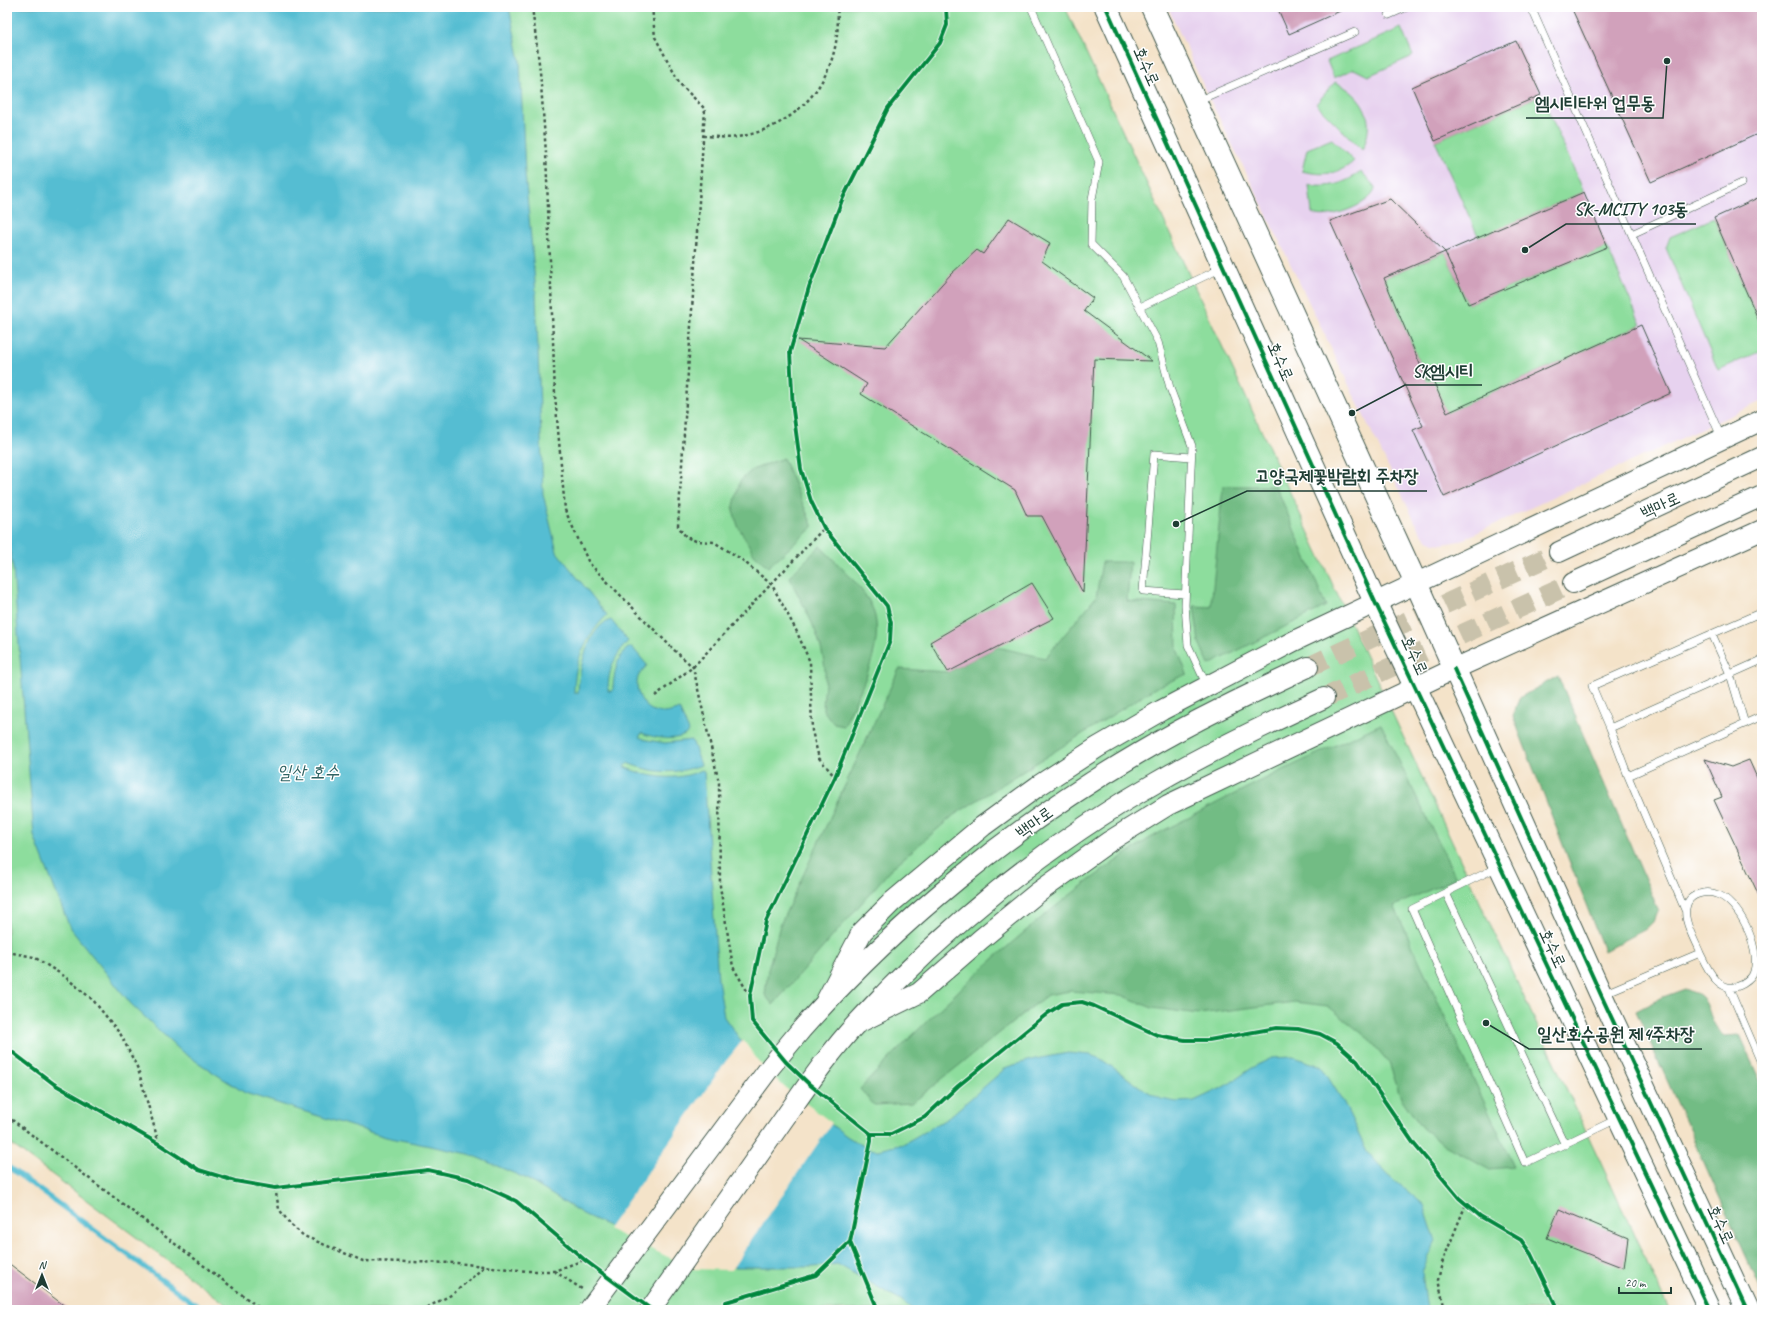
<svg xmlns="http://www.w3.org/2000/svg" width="1769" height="1317" font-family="Caveat,'Poor Story',sans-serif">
  <rect width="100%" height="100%" fill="#fff"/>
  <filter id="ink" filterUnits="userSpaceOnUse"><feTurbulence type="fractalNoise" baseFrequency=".025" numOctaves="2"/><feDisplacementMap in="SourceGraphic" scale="8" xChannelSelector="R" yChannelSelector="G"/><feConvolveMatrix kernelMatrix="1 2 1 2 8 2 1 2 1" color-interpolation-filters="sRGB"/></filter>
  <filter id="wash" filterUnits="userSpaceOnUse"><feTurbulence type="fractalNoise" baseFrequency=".012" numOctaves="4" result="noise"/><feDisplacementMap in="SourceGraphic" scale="16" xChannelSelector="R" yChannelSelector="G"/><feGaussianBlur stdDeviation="0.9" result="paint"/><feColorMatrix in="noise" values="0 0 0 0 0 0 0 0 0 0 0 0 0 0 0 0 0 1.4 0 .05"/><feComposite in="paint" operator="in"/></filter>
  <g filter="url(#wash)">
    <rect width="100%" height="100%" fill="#f4e3c9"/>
    <path fill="#e7d2ef" d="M1168 7H1762V401L1459 541 1443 544 1434 543 1426 539 1418 528 1243 166 1208 96Z"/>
    <path fill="#8ddd9d" stroke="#568d68" d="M7 7H1065L1669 1310H234L7 1141Z
      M1401 28 1413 56 1368 76 1354 69 1334 78 1327 61Z
      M1335 82C1364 95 1377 121 1362 150L1316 104Z
      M1541 95 1584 192 1479 238 1435 141Z
      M1332 139 1354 161C1339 175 1322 176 1302 171L1307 149Z
      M1361 171 1375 187C1377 203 1323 223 1312 213L1309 185C1328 189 1347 183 1361 171Z
      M1714 218 1762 328V351L1718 370 1666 248 1670 237Z
      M1607 247 1641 325 1447 413 1427 381 1384 278 1445 252 1468 304Z"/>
    <path fill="#72bc84" stroke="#487c5c" d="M783 458 813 527 768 567 754 554 738 526 733 510 740 481 752 470Z
      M1223 486H1276L1326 606 1209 665 1199 642 1194 606 1211 607Z
      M820 546C836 563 857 581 869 601 891 639 859 691 844 726L834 724 823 710C823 697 826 683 825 670 822 636 804 607 789 577Z
      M1102 562H1130L1127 601 1176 605 1177 649 1187 674 1155 688 954 815 892 868 773 1005 765 995 768 970 780 925 899 669 948 672 997 647 1045 658 1096 597Z
      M1558 676 1658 909 1653 922 1646 929 1604 951 1513 716 1519 698Z
      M1381 724 1456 878 1394 906 1514 1167 1488 1169 1441 1143 1422 1128 1401 1098 1389 1063 1370 1040 1328 1006 1295 1002 1199 1014 1152 1008 1122 995 1070 991 1047 995 912 1103 874 1105 860 1089C948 997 1040 910 1147 840 1166 828 1188 819 1207 808 1265 778 1323 751 1381 724Z
      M1685 989C1713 999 1704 1007 1716 1027 1718 1030 1722 1033 1725 1036L1739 1035 1762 1085V1292L1636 1011 1663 997Z"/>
    <path fill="#55bdd2" stroke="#3a7d83" d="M7 7H509L520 61 525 173 536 293 543 494 557 552 607 615C585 637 574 662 574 693H578C578 673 588 625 611 620L628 641C614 657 608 670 608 691H613C613 679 617 649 632 647L647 665C645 669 640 672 638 677 634 691 643 709 657 712 665 714 672 712 679 709L689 731C681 743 653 738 642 733L639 737 647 740 665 743 692 740 701 765C675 775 653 773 627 763L624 767C650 778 676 782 702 770L704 771 718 979 724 1017 757 1063 783 1089 848 1137 869 1149 878 1150 903 1144 948 1118 1007 1067 1035 1059 1068 1053 1090 1055 1101 1059 1143 1089 1161 1099 1177 1102 1194 1101 1226 1086 1255 1066 1272 1058 1293 1057 1321 1066 1344 1103 1366 1150 1387 1174 1424 1205 1436 1241 1422 1272 1427 1310H913L901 1300 837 1264 814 1267H695L583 1214 525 1178 469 1154 386 1137 245 1093 182 1052 131 1004 70 928 34 836 13 569 7 531Z"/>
    <path fill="#f4e3c9" d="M743 1040 759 1062 784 1087 832 1123 731 1270 694 1269 608 1229 726 1061Z"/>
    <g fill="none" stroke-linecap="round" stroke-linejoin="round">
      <path stroke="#55bdd2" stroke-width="5" d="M7 1166 203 1310"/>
    </g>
    <g id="blocks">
      <path fill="#d1a1bb" d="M1277 7H1349L1289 34Z
        M1571 7H1762V132L1651 182Z
        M1516 41 1541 95 1435 141 1412 87Z
        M1584 192 1607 247 1468 304 1445 252Z
        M1762 196V328L1714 218Z
        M1390 199 1445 252 1384 278 1427 381 1433 380 1447 413 1641 325 1671 393 1444 497 1413 430 1423 426 1330 221Z
        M1009 218 1050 243 1042 261 1093 298 1084 311 1152 361 1094 359 1083 593 1042 516H1027L1015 490 861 394 867 384 798 340 885 347 951 274 977 250 983 254Z
        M1032 583 1054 618 948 672 930 642Z
        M1705 759 1731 767 1749 760 1762 789V902L1714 800 1722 797Z
        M1559 1209 1628 1238 1624 1268 1547 1238Z
        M7 1262 70 1310H7Z"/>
    </g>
  </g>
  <g filter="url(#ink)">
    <use href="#blocks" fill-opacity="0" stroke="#3f564a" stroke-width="1"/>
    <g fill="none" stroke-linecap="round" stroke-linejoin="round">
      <path stroke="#c9c2ab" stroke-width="20" stroke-dasharray="20 10" stroke-linecap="butt" d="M1308 667 1559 552
        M1324 698 1573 583"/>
      <defs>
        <path id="lane" d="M1031 7 1099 162 1092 199 1091 244 1123 276 1158 342 1170 388 1192 446 1185 605 1188 645 1207 686
          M1531 7 1722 439
          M1389 15 1407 7
          M1197 101 1355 32
          M1632 234 1742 183
          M1140 307 1222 268
          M1185 594 1143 591 1154 454 1191 457
          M1762 612 1592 686 1610 728 1762 660
          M1712 634 1730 674 1745 724
          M1610 728 1628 776
          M1498 867 1412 909 1525 1163 1617 1119
          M1446 893 1565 1145
          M1685 910 1628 776 1762 716
          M1729 988 1762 1065
          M1603 994 1700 953C1708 970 1720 997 1743 984 1748 981 1753 977 1754 971 1761 948 1739 900 1716 894 1708 891 1696 893 1690 899 1678 914 1694 938 1700 953"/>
        <path id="secondary" d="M1559 552 1762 457
          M1573 583 1762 496
          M826 1001 862 932 892 902 983 826 1038 786 1098 747 1162 710 1294 641 1762 420
          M856 1024 919 993 981 939 1036 894 1110 841 1168 805 1454 669 1762 530
          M800 1031C896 922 1013 827 1139 753 1193 721 1250 694 1308 667
          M650 1310C694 1248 737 1185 781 1123 805 1089 829 1053 857 1023 943 929 1046 845 1157 782 1211 751 1267 724 1324 698"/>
        <path id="primary" d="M1106 7 1375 602 1710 1310
          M1152 7 1416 583 1601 995 1747 1310"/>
      </defs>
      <use href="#lane" stroke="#3f564a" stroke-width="8"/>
      <use href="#secondary" stroke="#3f564a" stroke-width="22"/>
      <use href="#primary" stroke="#3f564a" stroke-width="24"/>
      <path stroke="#3f564a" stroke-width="2.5" stroke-dasharray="3 3" stroke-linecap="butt" d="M532 7 540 71 546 153 555 395 565 510 589 563 673 649 693 667 719 783 720 886 733 967 750 996
        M652 7 655 37 680 84 705 109 678 526 686 537 696 541 714 542 741 559 772 585 796 630 810 662 812 731 819 758 835 777
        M703 136C714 136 726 139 737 137 802 127 844 73 837 7
        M655 696 693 667 824 528
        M7 952 34 957 64 976 93 1000 121 1035 138 1069 159 1144
        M7 1116 262 1310
        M275 1188 279 1209 290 1224 304 1236 363 1261 457 1263 527 1271H554L584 1260
        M554 1271 582 1289
        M422 1310 453 1294 484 1267
        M1445 1310 1438 1280 1442 1263 1466 1204"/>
      <use href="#lane" stroke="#fff" stroke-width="7"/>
      <use href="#secondary" stroke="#fff" stroke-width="20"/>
      <use href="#primary" stroke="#fff" stroke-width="22"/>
      <defs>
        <path id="secondary-bridge" d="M589 1310 771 1066 800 1031"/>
      </defs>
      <use href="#secondary-bridge" stroke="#3f564a" stroke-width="22" stroke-linecap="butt"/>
      <use href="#secondary-bridge" stroke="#fff" stroke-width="20"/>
      <defs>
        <path id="cycleway" d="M946 7 947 25 940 43 888 108 842 200 809 287 790 352 793 410 801 469 811 501 824 528 887 606 891 623 890 641 835 777 766 921 750 996 752 1021 786 1062 809 1084 871 1134H891L925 1117 958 1086 1048 1013 1062 1004 1082 1002 1094 1006 1157 1035 1185 1040H1209L1276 1028 1298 1029 1320 1034 1337 1043 1357 1061 1414 1144 1459 1198 1480 1216 1521 1240 1531 1254 1558 1310
          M1106 7 1375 602 1710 1310
          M1454 669 1601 995 1747 1310
          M7 1048 54 1084 159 1144 199 1170 235 1181 275 1188 428 1170 468 1179 516 1201 586 1261 652 1310
          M850 1242 878 1310
          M721 1310 726 1302 816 1275 850 1242 871 1141V1134"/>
      </defs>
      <use href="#cycleway" stroke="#fff" stroke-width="6"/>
      <use href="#cycleway" stroke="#00873e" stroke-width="4"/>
    </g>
  </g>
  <g text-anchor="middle" stroke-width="3" stroke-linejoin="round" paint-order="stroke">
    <g font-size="17" fill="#1f3d34" stroke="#fff">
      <text transform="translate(1147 66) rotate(66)" y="6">호수로</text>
      <text transform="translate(1281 361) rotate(66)" y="6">호수로</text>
      <text transform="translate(1660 505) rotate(-25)" y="6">백마로</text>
      <text transform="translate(1415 655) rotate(65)" y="6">호수로</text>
      <text transform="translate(1034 822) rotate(-36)" y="6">백마로</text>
      <text transform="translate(1553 948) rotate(65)" y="6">호수로</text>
      <text transform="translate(1721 1224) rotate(65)" y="6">호수로</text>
    </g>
    <g font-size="18" font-style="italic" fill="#2f6363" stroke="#fff">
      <text x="308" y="778">일산 호수</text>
    </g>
  </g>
  <path fill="none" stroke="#1f3d34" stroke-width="1.5" d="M1667 61L1663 118H1526M1525 250L1566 224H1696M1352 413L1405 385H1482M1176 524L1247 491H1427M1486 1023L1529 1049H1702"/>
  <g fill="#1f3d34" stroke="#fff" stroke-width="1.5">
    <circle cx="1667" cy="61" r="4"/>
    <circle cx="1525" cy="250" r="4"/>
    <circle cx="1352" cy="413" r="4"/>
    <circle cx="1176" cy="524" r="4"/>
    <circle cx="1486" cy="1023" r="4"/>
  </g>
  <g font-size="18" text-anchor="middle" font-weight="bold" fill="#1f3d34" stroke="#fff" stroke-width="3" stroke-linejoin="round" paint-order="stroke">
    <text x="1595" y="109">엠시티타워 업무동</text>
    <text x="1631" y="215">SK-MCITY 103동</text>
    <text x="1443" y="377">SK엠시티</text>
    <text x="1337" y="482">고양국제꽃박람회 주차장</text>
    <text x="1616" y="1040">일산호수공원 제4주차장</text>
  </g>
  <rect width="1769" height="1317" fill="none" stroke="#fff" stroke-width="24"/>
  <g transform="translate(42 1275)" stroke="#ffffff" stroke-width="3" paint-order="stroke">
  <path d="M0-3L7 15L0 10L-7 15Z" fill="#1f3d34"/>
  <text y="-6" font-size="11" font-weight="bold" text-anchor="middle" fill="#1f3d34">N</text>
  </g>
  <path d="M1619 1287v6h52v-6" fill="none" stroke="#1f3d34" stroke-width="2"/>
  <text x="1625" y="1287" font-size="12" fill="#1f3d34" stroke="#ffffff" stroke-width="3" paint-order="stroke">20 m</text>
</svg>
